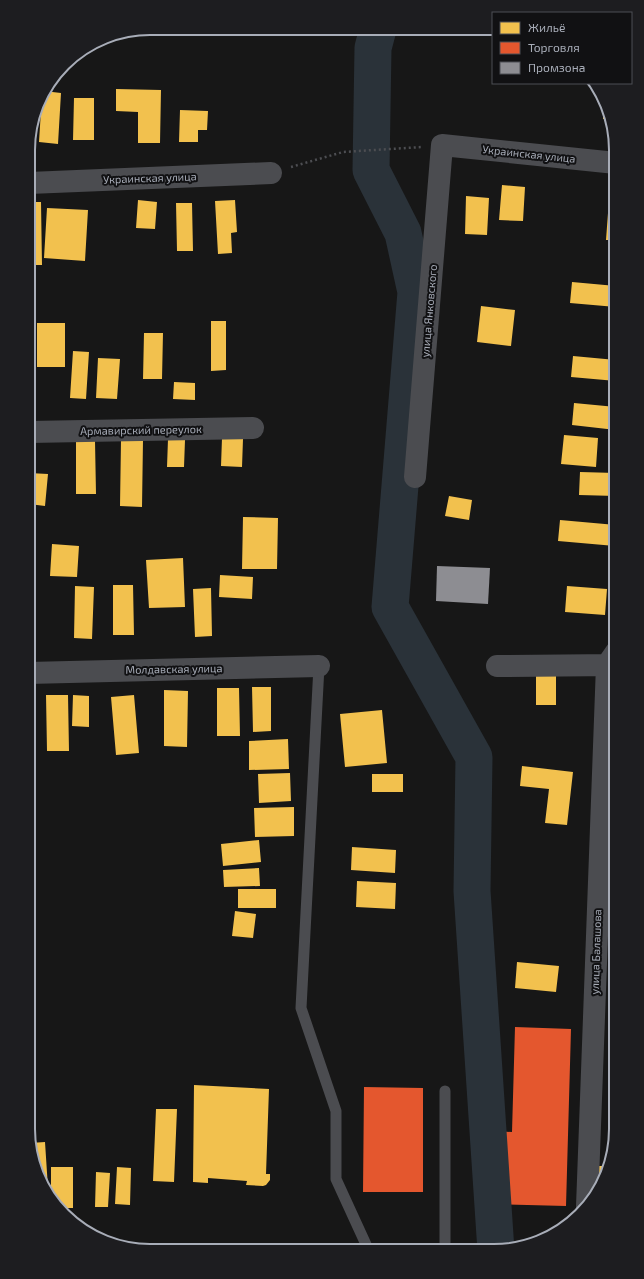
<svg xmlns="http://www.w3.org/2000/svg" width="644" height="1279" font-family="'Exo 2',sans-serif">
  <rect width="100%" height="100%" fill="#171717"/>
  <path fill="#f2c14e" d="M116 89 161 90 160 143H138V112L116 111Z
    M44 91 61 93 58 144 39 142 42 94Z
    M74 98H94V140H73Z
    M604 102 610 111 611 119H603Z
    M180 110 208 111 207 130H198V142H179Z
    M502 185 525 187 523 221 499 220Z
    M610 186H616V240H606Z
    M466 196 489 198 487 235 465 234Z
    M138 200 157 202 155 229 136 228Z
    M235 200 237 232 231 233 232 253 218 254 215 201Z
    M29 202H41L42 265H29Z
    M176 203H192L193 251H177Z
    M47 208 88 210 85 261 44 258Z
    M572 282 616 286V307L570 303Z
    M481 306 515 310 511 346 477 342Z
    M211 321H226V370L211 371Z
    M37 323H65V367H37Z
    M144 333H163L162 379H143Z
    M73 351 89 352 86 399 70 398Z
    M573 356 616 360V381L571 377Z
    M98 358 120 359 117 399 96 398Z
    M174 382 195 383V400L173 399Z
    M574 403 616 407V430L572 425Z
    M564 435 598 438 596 467 561 464Z
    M222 438 243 439 242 467 221 466Z
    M168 439 185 440 184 467H167Z
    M121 440H143L142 507 120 506Z
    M76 441H95L96 494H76Z
    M580 472 616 473V496L579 495Z
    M29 473 48 474 45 506 29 504Z
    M449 496 472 500 469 520 445 516Z
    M243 517 278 518 277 569H242Z
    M560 520 616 525 615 546 558 541Z
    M52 544 79 546 77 577 50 576Z
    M183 558 185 607 149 608 146 560Z
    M220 575 253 577 252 599 219 597Z
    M113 585H133L134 635H113Z
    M75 586 94 587 92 639 74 638Z
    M567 586 607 589 605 615 565 612Z
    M211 588 212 636 195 637 193 589Z
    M536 671H556V705H536Z
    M252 687H271V731L253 732Z
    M217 688H239L240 736H217Z
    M164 690 188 691 187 747 164 746Z
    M46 695H68L69 751H47Z
    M73 695 89 696V727L72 726Z
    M134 695 139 753 116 755 111 697Z
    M382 710 387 763 345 767 340 714Z
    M288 739 289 769 249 770V741Z
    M522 766 573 772 567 825 545 823 549 789 520 786Z
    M290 773 291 801 259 803 258 774Z
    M372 774H403V792H372Z
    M294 807V836L255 837 254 808Z
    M259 840 261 862 223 866 221 844Z
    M352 847 396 850 395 873 351 870Z
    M259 868 260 886 224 887 223 870Z
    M357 881 396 883 395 909 356 907Z
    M238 889H276V908H238Z
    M235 911 256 914 253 938 232 936Z
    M612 946H616V960L611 959Z
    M517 962 559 966 556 992 515 988Z
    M611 988H616V1006H611Z
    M608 1040H616V1057H608Z
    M194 1085 269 1089 266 1174H270V1180L266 1185 263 1186 246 1185 247 1181 208 1178V1183L193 1182Z
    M156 1109H177L174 1182 153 1181Z
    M45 1142 48 1188 34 1168 30 1143Z
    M599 1166H609L607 1176 598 1191Z
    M51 1167H73V1208H61L51 1193Z
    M117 1167 131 1168 130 1205 115 1204Z
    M96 1172 110 1173 108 1207H95Z"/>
  <path fill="#e4572e" d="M515 1027 571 1029 566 1206 494 1204 496 1131 512 1132Z
    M364 1087 423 1088V1192H363Z"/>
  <path fill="#8d8d92" d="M437 566 490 568 488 604 436 601Z"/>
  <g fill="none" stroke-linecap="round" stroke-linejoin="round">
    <path stroke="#2a3239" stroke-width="37" d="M378 29 373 48 371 170 403 233 416 292 390 607 474 757 472 891 496 1251"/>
    <path stroke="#4d4e52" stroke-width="2.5" stroke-dasharray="2 3" stroke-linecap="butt" d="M291 167 343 152 422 147"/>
    <path stroke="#4b4c50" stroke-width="11" d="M319 666 301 1008 336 1111V1179L369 1251
      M445 1251V1091"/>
    <path stroke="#4b4c50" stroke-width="22" d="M29 183 271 173
      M29 432 253 428
      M415 477 442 145 616 163
      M497 666 616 665
      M28 673 319 666
      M587 1207 607 665 616 652"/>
  </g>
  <g text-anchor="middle" stroke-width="4" stroke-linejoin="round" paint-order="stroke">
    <g font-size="11" fill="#a8adb8" stroke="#111113">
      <text transform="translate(529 154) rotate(6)" y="4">Украинская улица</text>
      <text transform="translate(150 178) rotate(-2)" y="4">Украинская улица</text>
      <text transform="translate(429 311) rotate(-85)" y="4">улица Янковского</text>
      <text transform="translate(141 430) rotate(-1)" y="4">Армавирский переулок</text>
      <text transform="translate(174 669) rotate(-1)" y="4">Молдавская улица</text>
      <text transform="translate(596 952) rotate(-88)" y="4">улица Балашова</text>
    </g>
  </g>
  <path d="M0 0H644V1279H0ZM150 35H494A115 115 0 0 1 609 150V1129A115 115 0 0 1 494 1244H150A115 115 0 0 1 35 1129V150A115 115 0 0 1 150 35Z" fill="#1d1d20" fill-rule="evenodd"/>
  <path fill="none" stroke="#a8adb8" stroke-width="2" d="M150 35H494A115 115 0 0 1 609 150V1129A115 115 0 0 1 494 1244H150A115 115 0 0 1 35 1129V150A115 115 0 0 1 150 35Z"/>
  <rect x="492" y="12" width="140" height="72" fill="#111113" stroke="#4d4f55"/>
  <rect x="500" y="22" width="20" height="12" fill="#f2c14e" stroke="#4d4f55"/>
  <text x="528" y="32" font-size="12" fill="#a8adb8">Жильё</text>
  <rect x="500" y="42" width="20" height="12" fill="#e4572e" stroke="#4d4f55"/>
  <text x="528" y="52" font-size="12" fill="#a8adb8">Торговля</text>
  <rect x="500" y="62" width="20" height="12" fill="#8d8d92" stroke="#4d4f55"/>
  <text x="528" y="72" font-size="12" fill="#a8adb8">Промзона</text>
</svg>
